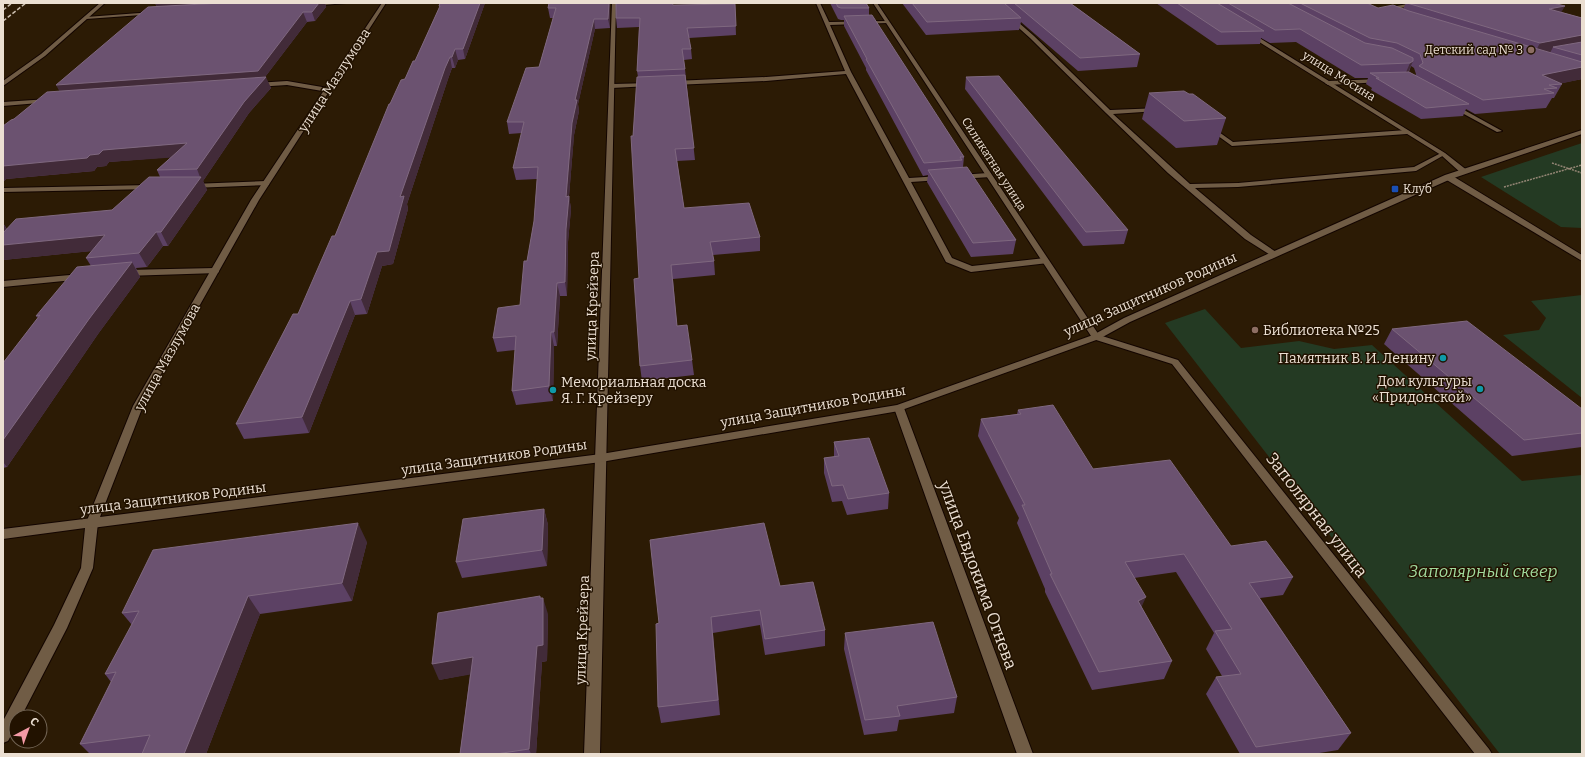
<svg xmlns="http://www.w3.org/2000/svg" width="1585" height="757" font-family="Bitter,serif">
  <rect width="100%" height="100%" fill="#2c1b05"/>
  <path fill="#243a23" d="M1582 143V228L1561 227 1481 177Z
    M1582 295V398L1503 335 1539 330 1546 318 1531 301Z
    M1205 309 1241 348 1299 341 1334 349 1372 345 1522 481 1582 475V754H1500L1165 323Z"/>
  <g fill="none" stroke-linecap="round" stroke-linejoin="round">
    <defs>
      <path id="lane" d="M321 3H346L312 6 310 5Z
        M816 3H820L829 22 887 21 889 22 887 23 830 25 851 72 909 178 941 176 945 178 941 180 911 182 952 258 972 266 1045 258 1049 261 1048 263 971 272 946 262 846 74 766 81 674 85 671 83 674 81 766 77 845 71Z
        M991 3H996L1034 36 1110 110 1160 108V110L1158 111 1113 114 1190 184 1238 183 1414 167 1441 153 1446 154 1416 171 1238 187 1195 188 1251 235 1279 254 1275 256H1272L1245 239 1168 173 1106 113 1030 38Z
        M1413 3H1424L1387 11 1385 10 1391 7Z
        M153 12 155 14 86 19 84 18 86 17Z
        M1380 79 1382 80V82L1328 85 1325 83 1328 81Z
        M287 81 328 88 331 90 328 92 287 85 256 87 253 85 256 83Z
        M652 83V85L650 86 612 88 609 86 612 84Z
        M49 99 52 101 51 102 3 106V102Z
        M1451 105H1455L1502 131 1497 132 1451 107Z
        M1209 125 1233 142 1407 130 1410 132 1407 134 1232 146 1207 128 1206 127Z
        M988 173H991V177L959 179 955 177 959 175Z
        M1445 175H1451L1582 255V261L1445 179Z
        M266 181H269V185L192 188 188 186 192 184Z
        M150 185 154 187 153 189 3 192V188Z
        M215 268 219 271 218 273 125 276 121 273 125 270Z
        M81 274 85 277 84 279 3 287V281Z"/>
      <path id="street" d="M100 3H105L45 56 3 86V81L41 54Z
        M612 3H616L600 754H584Z
        M873 3H877L1099 335 1178 360 1489 749 1492 754H1475L1172 364 1093 339Z
        M1250 32 1445 153 1468 171 1464 173H1461L1441 155 1248 35 1247 34Z
        M899 405 904 408 1033 754H1017L894 408Z
        M92 518 96 520 98 523 93 568 67 628 21 717H16V726L8 741 3 743V721L54 625 81 568 85 528 3 539V529Z"/>
      <path id="secondary" d="M382 3H386L259 200 143 406 100 517 601 454 897 405 1093 335 1124 318 1445 175 1582 130V134L1451 179 1130 322 1099 339 899 411 601 462 92 528 88 526 86 523 133 406 251 200Z"/>
    </defs>
    <use href="#lane" stroke="#130500" stroke-width="2"/>
    <use href="#street" stroke="#130500" stroke-width="2"/>
    <use href="#secondary" stroke="#130500" stroke-width="2"/>
    <path stroke="#948675" stroke-width="1.5" stroke-dasharray="2 1" stroke-linecap="butt" d="M1552 163 1582 173
      M1504 187 1582 165"/>
    <use href="#lane" fill="#705c45" fill-rule="evenodd"/>
    <use href="#street" fill="#705c45" fill-rule="evenodd"/>
    <use href="#secondary" fill="#705c45" fill-rule="evenodd"/>
    <path stroke="#ccbfb0" stroke-width="1.5" stroke-dasharray="4 2" stroke-linecap="butt" d="M3 10 12 3
      M3 21 26 3"/>
  </g>
  <path fill="#5c4164" fill-rule="evenodd" d="M155 3H325L326 7 315 21 307 22 265 77 271 88 249 113 203 181 207 190 168 246H163L147 267 136 268 140 277 98 334 7 467 3 468V363L38 318 36 316 91 266 86 258 91 251 3 260V223L7 229 112 210 160 177 157 170 171 157 109 162 106 166 97 167 94 171 6 179 3 182V126L59 91 157 7Z
    M440 3H485L465 59 458 60 455 68H452L448 79 407 204 408 209 393 264 382 266 367 314 355 315 309 433 244 439 236 424 298 314 335 236 390 104 405 79 415 61 439 8V6Z
    M549 3H610V28L595 29 578 104 579 111 574 135 569 196 571 209 568 242 567 296H560L557 346H554L553 401 516 405 512 391 515 350 497 352 493 338 520 305 534 221 537 179 516 180 513 168 522 133 509 134 507 122 539 67 553 18H550L548 8Z
    M830 3H866L869 8V15L964 157 963 167 1016 240 1013 254 971 257 927 182 928 175 923 176 866 70V68L844 26V20H841L838 19Z
    M902 3H1070L1140 54 1137 67 1078 71 1021 22 1019 30 926 35Z
    M1156 3H1367L1378 8 1403 9 1406 3H1553L1561 12 1582 18V79L1562 83V84L1554 98H1552L1546 108 1475 114 1466 109 1463 116 1421 119 1371 90 1372 88 1366 84 1368 78H1355L1296 42 1270 43 1261 38 1260 44 1217 45ZM1411 66 1414 68 1416 74 1415 76 1409 72Z
    M735 4 736 35 689 38 691 49 692 59 684 60 695 160 677 161 684 208 760 237V251L713 255 714 261 715 275 673 279 677 326 692 360 694 375 642 381 640 366 639 278 633 136 638 77 637 71 639 27 617 28 616 18 673 5Z
    M966 77 1128 230 1124 244 1083 246 965 89Z
    M1149 93 1226 118 1217 145 1176 148 1142 119Z
    M1392 329 1582 409V447L1512 456 1384 344Z
    M1018 410 1093 469 1231 546 1293 577 1283 595 1260 598 1351 733 1338 750 1313 754H1240L1206 694 1216 677 1222 676 1206 649 1214 633 1176 572 1134 578 1142 608 1172 661 1164 679 1092 690 1045 592V589L1017 523 1019 518 978 436 981 419 1017 414Z
    M834 442 889 493 888 509 847 515 842 501 832 502 824 473V458L834 457Z
    M544 509 548 525 547 566 462 578 456 562Z
    M367 542 352 601 260 614 206 754H90L80 744 111 682 105 674 132 625 122 613Z
    M780 586 825 630V646L765 655 760 625 713 633 720 715 661 723 658 707 659 623Z
    M548 614 547 661 542 662 536 754H460L470 674 439 680Z
    M845 633 957 697 954 713 899 720 897 731 864 735 844 649Z"/>
  <path fill="#422b39" d="M155 3H303L159 11Z
    M319 3H325L326 7 315 21 312 12Z
    M480 3H485L465 59 463 49Z
    M609 3H610V28L608 19Z
    M1565 6 1558 18 1549 9Z
    M303 12 307 22 262 81 62 96 56 85Z
    M594 19 595 29 578 104 579 111 574 135 568 209 566 197 572 123 575 100Z
    M1582 35V47H1553L1550 53 1533 56 1540 43Z
    M455 49 458 60 455 68 452 57Z
    M450 57 452 68 448 79 407 204 408 209 393 264 382 266 367 314 361 299 377 252 400 197 445 68Z
    M1413 61 1407 75 1404 77 1410 63Z
    M1582 67V79L1559 84 1542 75Z
    M266 77 271 88 249 113 203 181 207 190 168 246 161 232 200 177 197 169 244 102Z
    M187 143 193 156 109 162 106 166 97 167 94 171 6 179 3 182V166L90 155 103 150Z
    M569 196 571 209 568 242 567 296 565 282 566 229Z
    M3 223 10 235H105L112 249 3 260Z
    M156 232 163 246 147 267 139 253Z
    M132 262 140 277 98 334 7 467 3 462V440L89 319Z
    M557 283 560 296 557 346 554 332Z
    M350 301 355 315 309 433 302 417Z
    M551 332 554 346 553 401 549 386Z
    M544 509 548 525 547 566 542 550Z
    M358 523 367 542 352 601 342 583Z
    M248 596 260 614 206 754H184Z
    M540 596 543 605V598L548 614 547 661 542 662 536 754H531L529 749Z
    M1146 597 1138 615V601Z
    M473 657 479 673 439 680 432 664Z"/>
  <path fill="#6b5270" stroke="#7f687f" d="M222 3H319L312 12H303L258 71 56 85 148 7Z
    M440 3H480L463 49H455L452 57H450L445 68 400 197 404 196 389 251 377 252 361 299 350 301 302 417 236 424 293 314H298L332 236H335L389 104H390L401 80 405 79 413 61H415L440 6H439Z
    M549 3H609L608 19H594L575 100H577L572 123 566 197 569 196 566 229 565 282 557 283 554 332H551L549 386 512 391 516 336 493 338 498 308 520 305 524 261H527L534 221 538 167 513 168 524 122H507L526 68 539 67 556 8H548Z
    M616 3H672L673 5 735 4 736 26 687 28 691 49H682L685 69 637 71 640 18H616Z
    M836 3H866L869 8H841L838 7Z
    M912 3H1004L1021 18 927 22Z
    M1014 3H1070L1140 54 1080 58Z
    M1177 3H1217L1264 31 1221 32Z
    M1228 3H1288L1365 43 1392 48 1413 58V61L1410 63 1361 65 1300 29 1275 30Z
    M1300 3H1367L1378 8 1393 5 1409 11 1582 62V67L1542 75 1562 84 1549 85 1557 88 1544 89 1554 93 1483 100 1419 66 1423 63 1420 54 1397 43 1370 38Z
    M1407 3H1553L1565 6 1549 9 1582 18V35L1540 43Z
    M872 15 964 157H960L962 160 924 163 866 59H867L844 16Z
    M1582 42V55L1553 47Z
    M1409 72 1469 104 1426 108 1376 78H1379L1370 73Z
    M685 75 694 148 675 149 684 208 749 203 760 237 710 242 714 261 671 265 677 326 687 325 692 360 640 366 634 279 639 278 631 136H633L637 77Z
    M999 76 1128 230 1086 232 966 77Z
    M266 77 244 102 197 169 157 170 187 143 103 150 99 154 90 155 87 158 3 166V126L11 120 14 119 47 92Z
    M1184 91 1189 94H1193L1226 118 1184 121 1149 93Z
    M967 167 1016 240 973 243 928 170Z
    M149 177H201L161 232H156L139 253 86 258 105 235 3 245V233L16 219 112 210Z
    M132 262 89 319 3 440V363L40 315 36 316 77 267Z
    M1467 321 1582 409V433L1524 440 1392 329Z
    M1053 405 1093 469 1170 460 1231 546 1266 541 1293 577 1249 583 1351 733 1256 747 1216 677 1241 674 1215 631 1232 629 1184 554 1125 562 1146 597 1138 601 1172 661 1099 672 1050 574H1052L1022 505H1025L981 419 1021 414 1018 410Z
    M869 438 889 493 848 499 843 485 832 486 824 458 839 456 834 442Z
    M544 509 542 550 456 562 463 519Z
    M358 523 342 583 248 596 184 754H142L150 735 80 744 116 672 105 674 139 611 122 613 153 550Z
    M764 523 780 586 813 582 825 630 765 639 760 610 711 617 718 700 658 707 656 624 659 623 650 540Z
    M540 596V598H543V645L537 646 529 749 496 754H460L473 657 432 664 438 613Z
    M933 622 957 697 897 706 900 716 865 720 845 633Z"/>
  <g fill="#8d6e63" stroke="#221200" stroke-width="1.5">
    <circle cx="1531" cy="50" r="4"/>
    <circle cx="1255" cy="330" r="4"/>
  </g>
  <rect fill="#1a4fb4" stroke="#221200" stroke-width="1.5" x="1391" y="185" width="8" height="8" rx="2"/>
  <g fill="#0f9aa8" stroke="#221200" stroke-width="1.5">
    <circle cx="1443" cy="358" r="4"/>
    <circle cx="1480" cy="389" r="4"/>
    <circle cx="553" cy="390" r="4"/>
  </g>
  <g text-anchor="middle" stroke-width="3" stroke-linejoin="round" paint-order="stroke">
    <g font-size="12" fill="#ebdfd2" stroke="#221200" text-anchor="end">
      <text x="1523" y="54">Детский сад № 3</text>
      <text x="1403" y="193" text-anchor="start">Клуб</text>
    </g>
    <g font-size="12" fill="#ebdfd2" stroke="#221200">
      <text transform="translate(1339 76) rotate(32)" y="4">улица Мосина</text>
      <text transform="translate(994 164) rotate(57)" y="4">Силикатная улица</text>
    </g>
    <g font-size="14" fill="#ebdfd2" stroke="#221200">
      <text transform="translate(334 80) rotate(-57)" y="5">улица Мазлумова</text>
      <text transform="translate(1150 294) rotate(-24)" y="5">улица Защитников Родины</text>
      <text transform="translate(592 306) rotate(-88)" y="5">улица Крейзера</text>
      <text transform="translate(167 357) rotate(-61)" y="5">улица Мазлумова</text>
      <text transform="translate(813 406) rotate(-10)" y="5">улица Защитников Родины</text>
      <text transform="translate(494 457) rotate(-8)" y="5">улица Защитников Родины</text>
      <text transform="translate(173 498) rotate(-7)" y="5">улица Защитников Родины</text>
      <text transform="translate(582 630) rotate(-88)" y="5">улица Крейзера</text>
    </g>
    <g font-size="14" fill="#ebdfd2" stroke="#221200" text-anchor="start">
      <text x="1263" y="335">Библиотека №25</text>
      <text x="1435" y="363" text-anchor="end">Памятник В. И. Ленину</text>
      <text x="1472" y="386" text-anchor="end">Дом культуры<tspan x="1472" dy="16">«Придонской»</tspan></text>
      <text x="561" y="387">Мемориальная доска<tspan x="561" dy="16">Я. Г. Крейзеру</tspan></text>
    </g>
    <g font-size="17" fill="#ebdfd2" stroke="#221200">
      <text transform="translate(1317 515) rotate(52)" y="6">Заполярная улица</text>
      <text transform="translate(978 575) rotate(70)" y="6">улица Евдокима Огнева</text>
    </g>
    <g font-size="17" font-style="italic" fill="#a0da9c" stroke="#221200">
      <text x="1483" y="577">Заполярный сквер</text>
    </g>
  </g>
  <rect width="1585" height="757" fill="none" stroke="#ebdfd2" stroke-width="8"/>
  <g transform="translate(28 729) rotate(41)"><circle r="19" fill="#221200" stroke="#726454"/>
  <path d="M0-3L7 15L0 10L-7 15Z" fill="#f49aa6"/>
  <text y="-6" font-size="11" font-weight="bold" text-anchor="middle" fill="#ebdfd2">С</text>
  </g>
</svg>
